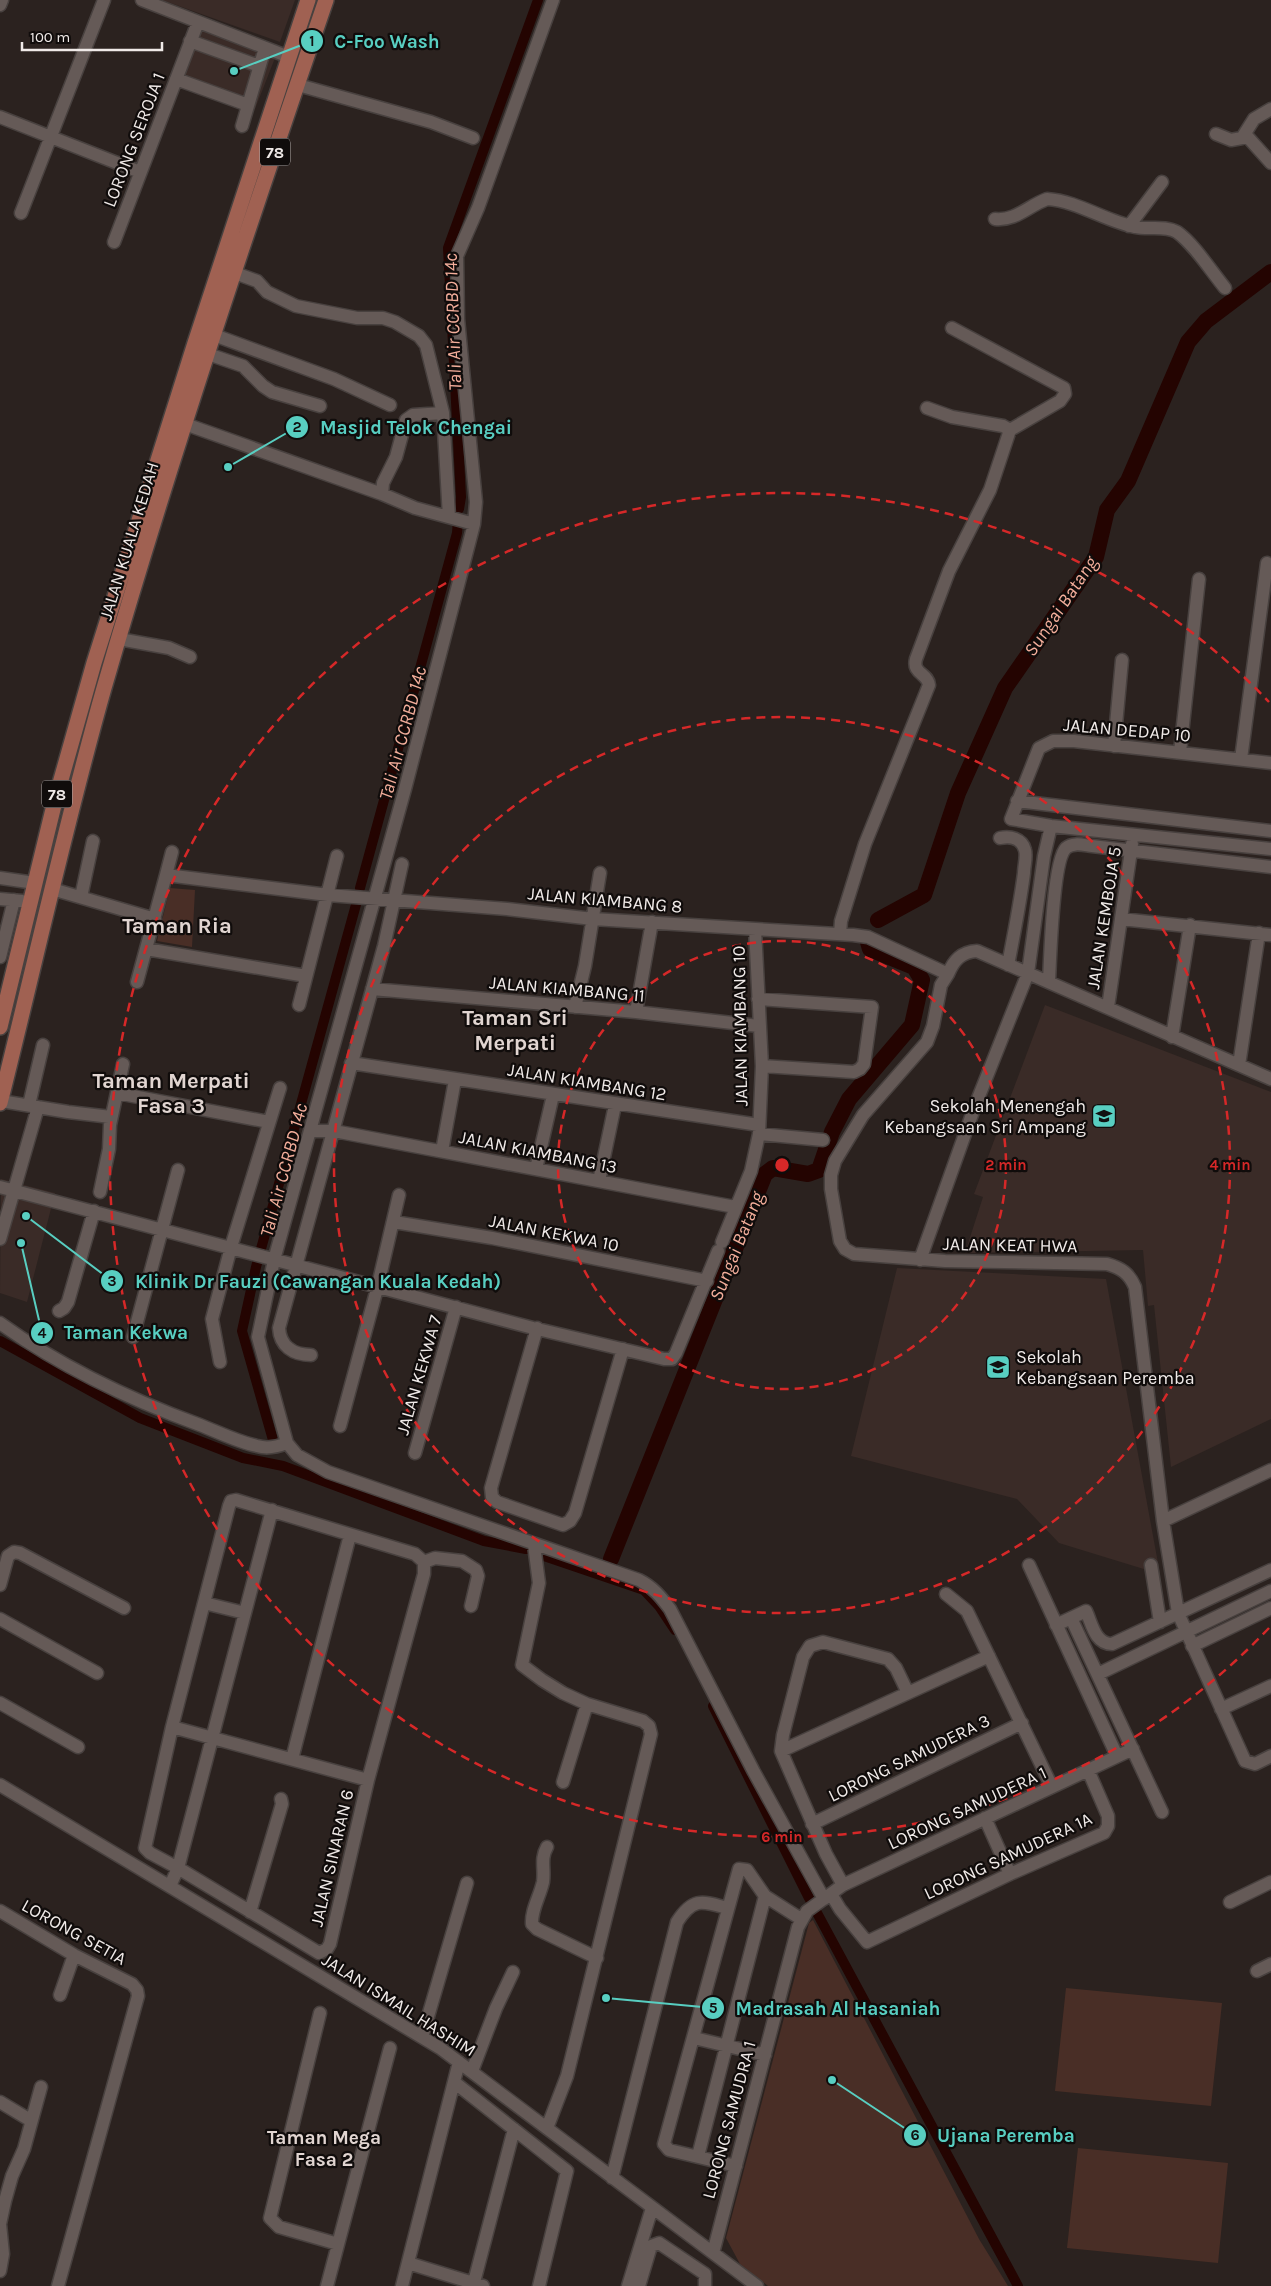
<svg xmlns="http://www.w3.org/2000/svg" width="1271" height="2286" font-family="Karla,sans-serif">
  <rect width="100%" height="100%" fill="#2b221f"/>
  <path fill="#3a2b27" d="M162 0H295L280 42Z
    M193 27 275 58 255 109 174 78Z
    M1045 1005 1271 1092V1419L1171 1467 1154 1305 1148 1306 1143 1250 965 1253 983 1197 974 1194Z
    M1 1179 55 1193 27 1302 0 1293Z
    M897 1268 1106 1279 1160 1574 1059 1543 1017 1499 851 1456Z"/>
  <path fill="#492e26" d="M170 888 195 890 192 947 157 941Z
    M813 1920 979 2239 1008 2286H768L740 2264 726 2238 809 1923Z
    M1066 1988 1222 2003 1211 2106 1055 2091Z
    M1078 2148 1228 2163 1218 2263 1067 2248Z"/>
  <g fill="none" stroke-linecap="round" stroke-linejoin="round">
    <path stroke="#240401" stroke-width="10" d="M459 509 461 497 448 248 538 0
      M360 888 457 533 458 521
      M0 1341 140 1418 243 1458 283 1466 484 1541 526 1549
      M273 1440 242 1331 256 1267 357 901
      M544 1556 644 1590 659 1606 675 1630
      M713 1706 809 1898 1018 2286"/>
    <path stroke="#240401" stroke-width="16" d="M878 920 924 895 958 793 1005 688 1096 557 1107 510 1128 481 1188 342 1206 321 1271 272
      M611 1559 765 1174 773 1168 808 1174 819 1170 832 1132 849 1099 912 1025 922 980 914 967 870 949 868 942"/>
    <defs>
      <path id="minor" d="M142 0 289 57
        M553 0 478 208 457 256 458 319 476 502 474 524 405 789 274 1260 258 1337 287 1443 297 1455 328 1472 639 1580C653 1587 661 1597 670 1609L754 1772 824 1899
        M0 5 2 0
        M190 41 259 66
        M176 79 248 105
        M298 85 431 122 473 138
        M0 117 140 172
        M242 126 265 48
        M1216 134 1231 140 1242 138 1254 119 1271 109
        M1245 134 1271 163
        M21 213 104 0
        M995 219C1016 221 1028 206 1047 199 1078 201 1105 221 1135 227 1148 230 1165 225 1177 232 1194 244 1211 271 1225 288
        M1129 226 1162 182
        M114 242 198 22
        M235 273 257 281 267 292 296 306 357 318H383L395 322 419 336 426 345 443 413 449 517
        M952 328 1064 388 1065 394 1060 401 1010 430
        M214 335 334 379 390 405
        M208 354 243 366 263 386 272 392 320 406
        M185 424 382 494 415 508 474 524
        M382 494 383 483 396 457 406 420 413 415 443 413
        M119 639 169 648 190 657
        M1114 746 1122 660
        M1180 752 1199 579
        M1241 759 1267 563
        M1271 763 1074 741H1053L1039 748 1011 819 1051 826 1271 849
        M1017 801 1271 831
        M1000 838C1010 836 1022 838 1025 850 1027 856 1024 866 1024 873 1020 904 1014 934 1008 965
        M166 875 172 852
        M0 878 35 883
        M52 889 155 919
        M81 897 93 841
        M0 899 22 901
        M1121 919 1271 935
        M840 934 841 921 865 844 929 685C928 673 912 674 916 659L949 571 990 490 1010 430 1003 426 952 417 927 408
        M146 949 306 976
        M0 957 14 900
        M948 974C954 960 961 952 977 951L1271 1079
        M137 982 166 875 328 895 507 909 593 919 853 935 868 937 948 974 941 985 933 1026 927 1042 863 1115 835 1161 831 1175V1189L840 1241 845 1249 854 1254 945 1261 1107 1264C1121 1268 1129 1273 1135 1287L1163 1521 1178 1613 1245 1761 1255 1764 1271 1756
        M1049 982C1050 960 1053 860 1066 848 1073 842 1083 845 1092 846L1271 867
        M372 989 636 1012 759 1026
        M758 999 872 1007 864 1064 860 1069 854 1072 762 1066
        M299 1005 337 856
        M575 1007 585 966 600 873
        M1108 1007 1132 844
        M636 1012 652 922
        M1172 1037 1190 925
        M351 1063 759 1125
        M1239 1065 1259 933
        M117 1093 269 1122
        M0 1101 68 1112 111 1117
        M29 1105 43 1045
        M310 1131H334L735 1207
        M759 1134 823 1140
        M442 1151 455 1080
        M536 1169 553 1095
        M599 1181 615 1105
        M0 1187 533 1328 664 1359H672L676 1353 718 1251
        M100 1192 109 1149 110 1125 123 1064
        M394 1222 492 1238 707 1281
        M0 1239 38 1107
        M722 1242 751 1171 759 1134 762 1066 755 929
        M920 1260 975 1106 1028 973 1044 856 1051 826
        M59 1311 64 1308 68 1302 94 1211
        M0 1323C61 1367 129 1399 200 1425 218 1432 238 1442 257 1446 267 1449 277 1447 287 1443
        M537 1328 491 1488 492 1497 497 1502 563 1525 570 1521 575 1513 623 1349
        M133 1337 178 1170
        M311 1355C293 1355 280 1346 279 1328L384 946 402 864
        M220 1362 212 1319 231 1247 280 1088
        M340 1426 378 1285 399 1195
        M415 1453 456 1307
        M236 1500 415 1554 424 1562V1574L368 1780 330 1944 327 1949 319 1953 178 1868 150 1853 145 1848 172 1727 229 1506 231 1501Z
        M1163 1521 1271 1470
        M534 1545 539 1583 522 1665 542 1680 563 1693 587 1704 643 1721 649 1726 651 1734 567 2076 547 2128
        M424 1562 435 1558 462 1561 476 1570 478 1576 471 1606
        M1029 1565 1117 1756
        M1151 1565 1160 1622
        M0 1585 8 1556 14 1552 20 1553 124 1608
        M946 1594 967 1611 1052 1787
        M204 1603 245 1613
        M1071 1618 1162 1812
        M0 1619 97 1673
        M1056 1625 1086 1611C1092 1624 1095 1644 1112 1644L1271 1570
        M1192 1646 1271 1608
        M1098 1674 1271 1591
        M0 1703 78 1747
        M1221 1709 1271 1686
        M172 1727 368 1780
        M781 1751 989 1656
        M292 1759 350 1535
        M563 1782 587 1704
        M0 1785 440 2048 757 2286
        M985 1818 1010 1874
        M812 1824 1022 1723
        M547 1847C540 1859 545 1869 543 1882 540 1896 531 1910 532 1924L537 1929 597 1958
        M843 1885 826 1854 781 1751 783 1735 803 1657 810 1646 823 1642 888 1659 896 1668 908 1693
        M170 1886 178 1868 272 1510
        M831 1894 840 1909 867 1942 1010 1874 1104 1833 1108 1826V1816L1088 1770
        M1230 1902 1271 1882
        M0 1911 74 1955 132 1984 137 1990 138 1996 58 2286
        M250 1912 282 1804 281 1799
        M1257 1971 1271 1964
        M60 1995 74 1955
        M320 2013 270 2218 279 2227 338 2244
        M422 2037 467 1883
        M694 2038 765 2055
        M472 2071 496 2008 513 1972
        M454 2082 567 2171 539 2286
        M0 2102 30 2120
        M698 2156 765 1896
        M736 2166 669 2150 664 2144 739 1869 747 1870 765 1896 801 1919
        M612 2178 677 1922C693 1897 702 1901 727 1908
        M713 2253 798 1927 807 1911 843 1885 1133 1749
        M408 2263 483 2286
        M0 2271 3 2254 0 2224 5 2201 12 2176 24 2149 41 2087
        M327 2286 390 2048
        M402 2286 459 2062
        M473 2286 514 2129
        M628 2286 652 2208
        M639 2286 651 2246 659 2243 705 2274V2286"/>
      <path id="major" d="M0 1027 55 801 94 663 195 343 308 0
        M0 1103C35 964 65 825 104 688 171 456 248 228 326 0"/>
    </defs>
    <use href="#minor" stroke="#48413f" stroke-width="15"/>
    <use href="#major" stroke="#48413f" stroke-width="18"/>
    <use href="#minor" stroke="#655a57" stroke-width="12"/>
    <use href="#major" stroke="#a06152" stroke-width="15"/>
  </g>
  <g fill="none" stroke="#d62828" stroke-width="2.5" stroke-dasharray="9 6">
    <circle cx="782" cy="1165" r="224"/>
    <circle cx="782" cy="1165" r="448"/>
    <path d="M1269 1628A672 672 0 1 1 1269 702"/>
  </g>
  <defs>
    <symbol id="school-square" viewBox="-11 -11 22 22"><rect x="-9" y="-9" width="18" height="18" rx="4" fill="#58cec1" stroke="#100c0b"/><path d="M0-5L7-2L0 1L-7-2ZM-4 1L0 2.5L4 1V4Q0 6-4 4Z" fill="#111"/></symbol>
  </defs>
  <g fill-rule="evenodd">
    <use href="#school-square" x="1090" y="1102" width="28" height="28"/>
    <use href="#school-square" x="984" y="1353" width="28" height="28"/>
  </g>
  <g text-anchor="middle" stroke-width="4.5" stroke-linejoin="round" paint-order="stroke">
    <g fill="#100c0b" stroke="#ada7a6" stroke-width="1">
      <rect x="260" y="138.5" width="30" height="27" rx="4"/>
      <rect x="42" y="780.5" width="30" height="27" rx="4"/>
    </g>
    <g font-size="16" font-weight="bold" fill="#f0eae8">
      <text x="275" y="158">78</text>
      <text x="57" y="800">78</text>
    </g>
    <g font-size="18" fill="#f0eae8" stroke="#100c0b">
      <text transform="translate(134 140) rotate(-69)" y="6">LORONG SEROJA 1</text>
      <text transform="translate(129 541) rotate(-73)" y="6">JALAN KUALA KEDAH</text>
      <text transform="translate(1127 730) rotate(5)" y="6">JALAN DEDAP 10</text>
      <text transform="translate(605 900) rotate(5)" y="6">JALAN KIAMBANG 8</text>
      <text transform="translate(1104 918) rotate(-81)" y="6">JALAN KEMBOJA 5</text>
      <text transform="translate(567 989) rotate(5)" y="6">JALAN KIAMBANG 11</text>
      <text transform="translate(740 1026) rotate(-91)" y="6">JALAN KIAMBANG 10</text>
      <text transform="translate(587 1082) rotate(9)" y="6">JALAN KIAMBANG 12</text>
      <text transform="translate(538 1152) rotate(11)" y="6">JALAN KIAMBANG 13</text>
      <text transform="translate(554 1233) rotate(11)" y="6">JALAN KEKWA 10</text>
      <text transform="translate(1010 1245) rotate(1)" y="6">JALAN KEAT HWA</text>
      <text transform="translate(419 1375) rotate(-74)" y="6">JALAN KEKWA 7</text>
      <text transform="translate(909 1758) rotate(-26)" y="6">LORONG SAMUDERA 3</text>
      <text transform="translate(967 1808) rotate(-25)" y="6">LORONG SAMUDERA 1</text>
      <text transform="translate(1008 1856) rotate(-25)" y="6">LORONG SAMUDERA 1A</text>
      <text transform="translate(332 1858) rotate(-77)" y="6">JALAN SINARAN 6</text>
      <text transform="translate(74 1932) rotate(29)" y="6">LORONG SETIA</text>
      <text transform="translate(399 2005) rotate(32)" y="6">JALAN ISMAIL HASHIM</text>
      <text transform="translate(729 2120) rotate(-75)" y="6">LORONG SAMUDRA 1</text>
    </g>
    <g font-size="18" fill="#f0eae8" stroke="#100c0b" text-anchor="end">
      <text x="1086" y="1112">Sekolah Menengah<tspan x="1086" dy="21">Kebangsaan Sri Ampang</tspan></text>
      <text x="1016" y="1363" text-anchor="start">Sekolah<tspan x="1016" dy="21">Kebangsaan Peremba</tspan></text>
    </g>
    <g font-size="19" font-style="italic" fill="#f4ae9b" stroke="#100c0b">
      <text transform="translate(452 322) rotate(-92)" y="7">Tali Air CCRBD 14c</text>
      <text transform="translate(1060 606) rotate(-56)" y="7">Sungai Batang</text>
      <text transform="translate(402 733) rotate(-75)" y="7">Tali Air CCRBD 14c</text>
      <text transform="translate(283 1170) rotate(-75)" y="7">Tali Air CCRBD 14c</text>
      <text transform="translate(736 1246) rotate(-68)" y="7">Sungai Batang</text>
    </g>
    <g font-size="19" font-weight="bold" fill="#e1d5d1" stroke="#100c0b">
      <text x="324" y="2144">Taman Mega<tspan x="324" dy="22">Fasa 2</tspan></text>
    </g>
    <g font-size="22" font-weight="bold" fill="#e1d5d1" stroke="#100c0b">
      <text x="177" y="933">Taman Ria</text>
      <text x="515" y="1025">Taman Sri<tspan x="515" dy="25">Merpati</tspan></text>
      <text x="171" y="1088">Taman Merpati<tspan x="171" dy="25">Fasa 3</tspan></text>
    </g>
  </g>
  <circle cx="782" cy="1165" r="8" fill="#d62828" stroke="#100c0b" stroke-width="2.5"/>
  <g font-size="15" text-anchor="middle" font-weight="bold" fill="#d62828" stroke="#100c0b" stroke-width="4.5" stroke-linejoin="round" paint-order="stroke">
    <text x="1006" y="1170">2 min</text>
    <text x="1230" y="1170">4 min</text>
    <text x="782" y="1842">6 min</text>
  </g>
  <path fill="none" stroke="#58cec1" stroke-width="2" d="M234 71L312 41M228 467L297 427M26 1216L112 1281M21 1243L42 1333M606 1998L713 2008M832 2080L915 2135"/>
  <g fill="#58cec1" stroke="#100c0b" stroke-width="2">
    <circle cx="234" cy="71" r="5"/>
    <circle cx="228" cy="467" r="5"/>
    <circle cx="26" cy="1216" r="5"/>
    <circle cx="21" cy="1243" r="5"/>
    <circle cx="606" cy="1998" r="5"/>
    <circle cx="832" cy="2080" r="5"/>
    <circle cx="312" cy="41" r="12"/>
    <circle cx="297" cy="427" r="12"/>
    <circle cx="112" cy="1281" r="12"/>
    <circle cx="42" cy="1333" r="12"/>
    <circle cx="713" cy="2008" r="12"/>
    <circle cx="915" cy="2135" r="12"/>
  </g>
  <g font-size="15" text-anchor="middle" font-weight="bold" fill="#111">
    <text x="312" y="46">1</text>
    <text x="297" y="432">2</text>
    <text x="112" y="1286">3</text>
    <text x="42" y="1338">4</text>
    <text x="713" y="2013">5</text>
    <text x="915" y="2140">6</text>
  </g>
  <g font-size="19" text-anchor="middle" font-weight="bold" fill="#58cec1" stroke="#100c0b" stroke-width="4.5" stroke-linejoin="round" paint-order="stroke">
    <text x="387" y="48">C-Foo Wash</text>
    <text x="416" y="434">Masjid Telok Chengai</text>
    <text x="318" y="1288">Klinik Dr Fauzi (Cawangan Kuala Kedah)</text>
    <text x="126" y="1339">Taman Kekwa</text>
    <text x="838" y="2015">Madrasah Al Hasaniah</text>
    <text x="1006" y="2142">Ujana Peremba</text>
  </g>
  <path d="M22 42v8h140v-8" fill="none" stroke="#f0eae8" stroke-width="2.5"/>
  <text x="30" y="42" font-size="15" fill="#f0eae8" stroke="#100c0b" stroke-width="4" paint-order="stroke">100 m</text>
</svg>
